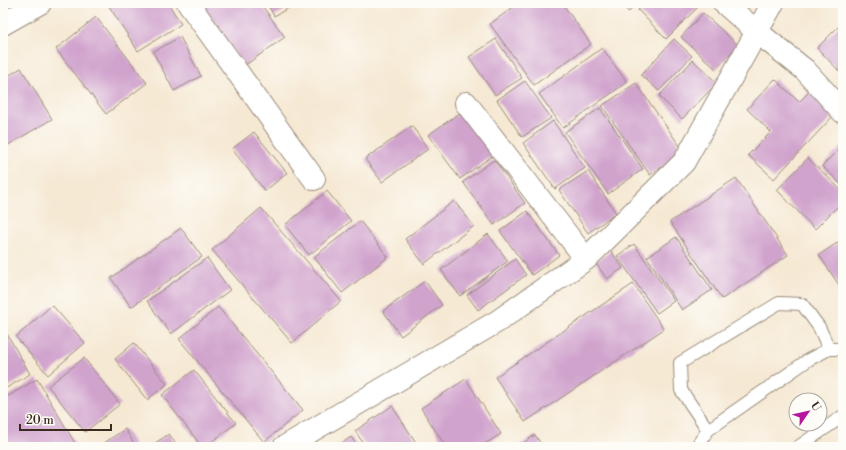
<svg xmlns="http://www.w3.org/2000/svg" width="846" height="450" font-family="'Libre Bodoni',serif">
  <rect width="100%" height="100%" fill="#fdfcf7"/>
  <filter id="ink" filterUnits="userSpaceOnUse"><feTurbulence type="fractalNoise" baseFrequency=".025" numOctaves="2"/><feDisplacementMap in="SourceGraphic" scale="8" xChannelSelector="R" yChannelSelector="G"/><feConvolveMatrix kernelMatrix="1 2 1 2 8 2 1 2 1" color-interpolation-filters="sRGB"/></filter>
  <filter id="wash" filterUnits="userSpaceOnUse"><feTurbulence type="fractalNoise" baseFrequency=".012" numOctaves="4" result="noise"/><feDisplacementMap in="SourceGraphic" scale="16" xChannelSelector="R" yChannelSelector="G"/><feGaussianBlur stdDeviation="0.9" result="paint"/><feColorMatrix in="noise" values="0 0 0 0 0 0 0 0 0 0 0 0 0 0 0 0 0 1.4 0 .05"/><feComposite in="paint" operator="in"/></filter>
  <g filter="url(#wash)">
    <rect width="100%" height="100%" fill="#f6e9d4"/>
    <g id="blocks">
      <path fill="#d0a3cd" d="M107 3H168L181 24 138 51Z
        M200 3H260L285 37 244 66Z
        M267 3H298L274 16Z
        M519 3H562L591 44 534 85 490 24Z
        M619 3H637L629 12Z
        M645 3H694L698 7 666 39 638 10Z
        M703 13 738 45 716 69 681 37Z
        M96 17 147 83 106 114 56 49Z
        M843 22V75L817 48Z
        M180 37 201 76 174 91 153 52Z
        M496 39 522 78 495 95 469 57Z
        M674 39 692 56 659 91 641 75Z
        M602 48 627 82 563 128 539 94Z
        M693 60 717 83 682 119 659 96Z
        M21 68 52 119 3 148V79Z
        M775 79 799 102 812 89 836 113 774 179 748 155 771 132 747 109Z
        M525 81 551 118 522 137 497 100Z
        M636 83 684 152 650 175 602 106Z
        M600 108 643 169 608 194 565 132Z
        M464 110 495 154 460 179 428 135Z
        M553 121 585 168 555 189 523 143Z
        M412 126 428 149 382 182 365 159Z
        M254 132 287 173 265 191 232 149Z
        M843 145V186L822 166Z
        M808 158 843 192V201L815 229 777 190Z
        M494 160 525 203 494 225 463 182Z
        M588 171 616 213 588 233 559 190Z
        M736 178 788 255 722 299 670 222Z
        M327 191 351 221 309 255 285 225Z
        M454 201 474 226 424 264 405 239Z
        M261 208 341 301 292 343 212 250Z
        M527 211 559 255 532 275 500 231Z
        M360 221 388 257 342 293 314 257Z
        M181 228 202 257 131 307 111 278Z
        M488 234 508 261 460 296 441 270Z
        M676 237 712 290 682 310 647 257Z
        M843 239V291L819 255Z
        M634 244 674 301 657 313 617 256Z
        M611 251 623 268 607 279 595 262Z
        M207 258 230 290 171 334 147 301Z
        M515 259 526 275 478 310 467 295Z
        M425 281 442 305 401 336 383 311Z
        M633 284 664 329 525 422 495 377Z
        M52 305 85 343 48 375 16 337Z
        M218 307 303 410 264 442 179 339Z
        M3 327 30 374 3 390Z
        M134 343 167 384 147 400 115 359Z
        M84 358 120 404 85 432 48 386Z
        M194 370 236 423 205 447H202L162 395Z
        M37 379 75 443 68 447H3V399Z
        M466 379 501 434 480 447H446L421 408Z
        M392 406 419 447H366L355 431Z
        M125 429 136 447H98Z
        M169 434 178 447H149Z
        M535 435 543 447H517Z
        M351 437 358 447H336Z"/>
    </g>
  </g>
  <g filter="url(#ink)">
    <use href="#blocks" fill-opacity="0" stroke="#988a79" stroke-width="1"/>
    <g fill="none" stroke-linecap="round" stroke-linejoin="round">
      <defs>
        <path id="lane" d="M829 349H843
          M696 447 708 430 808 360 829 349 819 327 802 304 779 303 680 363 681 390 708 430
          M798 447 843 416"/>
        <path id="street" d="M188 3 314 179
          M724 3 756 31 805 70 843 112
          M3 24 40 3
          M466 103 586 259
          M284 447 498 321 586 259 684 162 773 3"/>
      </defs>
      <use href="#lane" stroke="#988a79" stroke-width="14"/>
      <use href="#street" stroke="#988a79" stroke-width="24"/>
      <use href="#lane" stroke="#fff" stroke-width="12"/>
      <use href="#street" stroke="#fff" stroke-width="22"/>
    </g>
  </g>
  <rect width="846" height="450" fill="none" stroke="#fdfcf7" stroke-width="16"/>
  <g transform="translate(808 412) rotate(56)"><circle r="19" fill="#fdfcf7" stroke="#afa8a0"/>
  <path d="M0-3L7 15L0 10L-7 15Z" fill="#b5179e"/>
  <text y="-6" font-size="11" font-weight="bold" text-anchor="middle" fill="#3b2a1e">U</text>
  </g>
  <path d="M20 424v6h91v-6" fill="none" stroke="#3b2a1e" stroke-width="2"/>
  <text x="26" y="424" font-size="12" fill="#3b2a1e" stroke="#fdfcf7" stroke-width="3" paint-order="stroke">20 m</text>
</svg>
